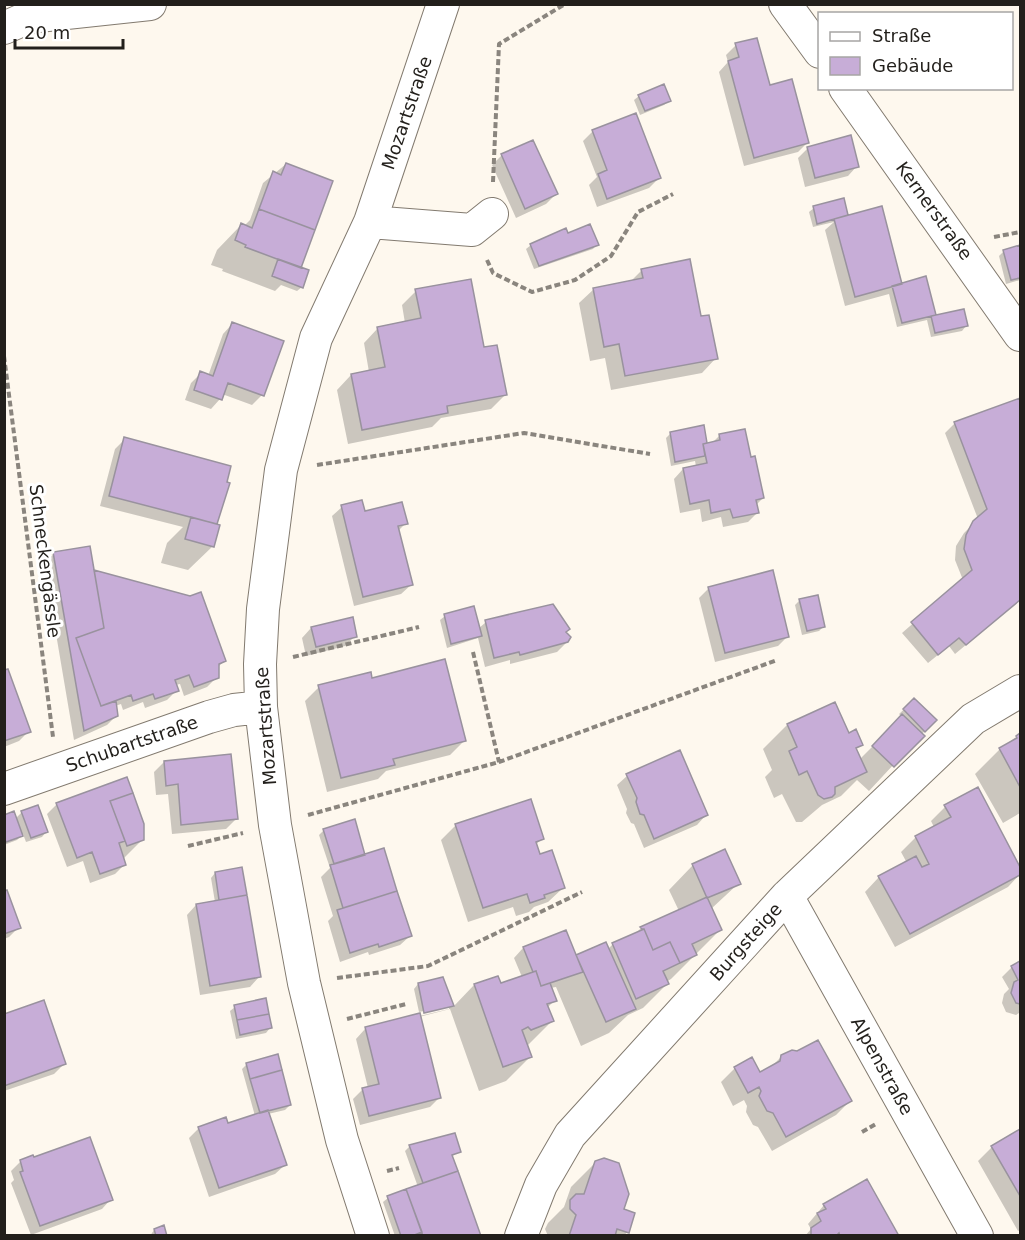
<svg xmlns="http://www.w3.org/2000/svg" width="1025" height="1240" font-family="'DejaVu Sans',sans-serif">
  <rect width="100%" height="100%" fill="#fef8ee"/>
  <path fill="#0003" d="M736 45 769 87 808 142 798 152 744 166 719 72 728 62 726 55Z
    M639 96 669 101 664 105 640 115 634 100Z
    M593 131 659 178 649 188 597 207 589 185 597 177 583 141Z
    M808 148 857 166 848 176 805 187 798 158Z
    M502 155 556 194 546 204 516 218 492 165Z
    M286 164 302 287 297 291 281 285 275 291 222 271 223 269 211 265 217 250 241 225 244 226 250 220 263 183Z
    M843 200 847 217 901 285 935 317 966 326 962 331 931 337 927 320 897 327 889 294 845 306 825 230 834 222 813 227 809 212 814 208Z
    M568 235 597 244 593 249 534 269 526 249 531 245Z
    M1020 247V280L1006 284 999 256 1004 251Z
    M642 270 699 318 716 358 702 373 611 390 605 358 590 361 579 303 594 289 630 282Z
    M416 291 483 349 506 394 491 409 441 418 432 427 348 444 337 390 351 375 369 372 364 343 378 328 405 323 402 305Z
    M232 324 282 342 262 395 252 405 222 394 220 399 211 409 185 400 191 383 201 373 208 376 223 334Z
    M1019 400 1020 600 955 654 949 646 928 663 902 633 963 580 955 560 956 546 964 533 978 519 945 433 955 423Z
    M703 427 706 445 711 444 720 435 750 459 763 498 756 505 757 513 748 522 723 527 721 517 702 522 700 509 680 513 674 479 683 469 696 466 695 461 671 466 666 438 670 434Z
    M125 439 228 484 214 525 213 546 188 570 161 563 167 543 183 527 100 506 115 449Z
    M342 507 406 523 398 531 411 585 401 594 354 606 332 516Z
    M54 554 93 571 190 598 224 661 218 667 217 677 207 687 184 696 180 684 175 685 177 690 167 700 145 708 143 702 123 710 121 704 115 706 117 715 107 725 74 740 44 563Z
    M709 588 788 636 778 646 715 662 699 598Z
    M800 600 824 626 819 631 802 635 795 605Z
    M445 616 478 629 486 622 565 632 567 642 557 652 510 664V660L485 667 478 638 447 648 440 620Z
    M311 628 355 636 345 646 306 656 302 638Z
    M4 672 29 731 19 741 4 747Z
    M371 679 464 741 450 755 386 771 378 779 327 792 305 701 319 687Z
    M914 700 935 720 869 791 857 780 841 796 822 805 802 822H796L782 794 774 798 765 777 772 770 763 749 787 725 848 735 861 744 855 750 859 760 902 717 899 714Z
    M1020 734V813L1003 823 975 774 1000 749Z
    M164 762 236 819 226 829 172 834 168 794 156 795 154 772Z
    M627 776 706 815 697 825 644 848 634 824 631 823 626 813 627 809 617 785Z
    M126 779 143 839 123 859 125 864 115 874 90 883 83 861 67 867 47 814 57 804Z
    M978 789 1020 870V874L1008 887 895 947 865 892 879 877 907 863 901 852 915 838 934 827 931 821 945 807Z
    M22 812 46 832 42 837 26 842 23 834 17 840 4 845V816L15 819Z
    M456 825 542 839 535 845 539 856 563 888 548 902 534 907 529 912 516 916 513 907 468 922 441 840Z
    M324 830 364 856 383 850 410 936 400 945 369 955 368 952 340 962 328 921 333 916 321 877 330 868 319 835Z
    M693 865 739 883 711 909 720 930 671 979 666 982 667 984 643 1008 628 1015 609 1033 581 1046 556 987 550 988 555 1000 547 1008 552 1021 528 1045 530 1057 506 1081 479 1091 450 1009 419 1017 440 1097 430 1107 360 1125 353 1099 363 1089 368 1088 356 1039 365 1029 449 1009V1006L419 1012 414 989 418 984 442 979 453 1007 474 985 497 977 500 985 522 977 514 958 523 948 565 932 576 958 608 949 613 944 634 935 641 928 679 911 669 890Z
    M215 873 259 977 250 987 200 995 187 915 196 905 215 902 211 878Z
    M4 892 19 927 9 937 4 939Z
    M1020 962V1015L1019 1013 1016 1015 1006 1012 1002 1003 1004 994 1009 989 1002 977 1012 967Z
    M235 1007 270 1028 266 1033 236 1039 230 1011Z
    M4 1015 64 1064 54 1074 4 1091Z
    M782 1056 850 1101 836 1115 772 1151 758 1127 753 1125 746 1112 747 1106 744 1100 733 1106 721 1082 735 1068 759 1074 770 1068Z
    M247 1064 290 1105 285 1110 268 1114 285 1165 275 1174 209 1197 189 1138 199 1128 227 1125 255 1116 242 1069Z
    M1020 1131V1230L1018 1231 978 1161 992 1147Z
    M454 1135 460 1151 451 1157 480 1236H395L383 1202 388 1198 418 1187 405 1151 409 1147Z
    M20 1162 111 1199 102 1209 31 1235 11 1183 14 1180 11 1171Z
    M596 1162 622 1210 627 1232 624 1236H548L545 1229 548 1223 564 1207 571 1187Z
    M824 1205 898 1236H805L811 1229 808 1224Z
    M154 1230 166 1236H150Z"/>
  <path fill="#c7add7" stroke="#99929e" stroke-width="1.5" d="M757 38 770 85 792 79 809 143 754 158 728 61 739 57 735 43Z
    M664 84 671 101 645 111 638 95Z
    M636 113 661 178 607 199 598 174 607 170 592 130Z
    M851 135 859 167 815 178 807 147Z
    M533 140 558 194 525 209 501 154Z
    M286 163 333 181 315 230 259 209 273 171 281 175Z
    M844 198 848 215 817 224 813 206Z
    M882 206 902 284 855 297 834 219Z
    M259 209 315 230 301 268 245 247 246 245 235 240 241 223 252 228Z
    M590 224 599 245 539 266 530 244 566 228 568 233Z
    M1020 245V278L1011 280 1003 250Z
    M278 259 309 270 303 288 272 276Z
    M690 259 701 316 709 315 718 359 625 376 619 344 604 347 593 288 643 278 641 269Z
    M926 276 936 315 902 323 892 286Z
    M471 279 484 347 497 345 507 395 447 406 448 413 362 430 351 374 385 367 377 327 421 318 415 289Z
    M964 309 968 326 935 333 931 316Z
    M232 322 284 341 264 396 228 383 222 400 194 390 200 371 213 376Z
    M1020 398V600L966 645 959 638 938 655 911 622 972 570 964 549 966 535 973 521 987 509 954 422Z
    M704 425 707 443 703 444 705 456 675 462 670 432Z
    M745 429 751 457 755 456 764 498 756 500 759 513 733 518 730 509 711 513 709 500 690 504 683 468 707 463 703 444 720 440 719 434Z
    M124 437 231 466 227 482 230 483 217 524 109 496Z
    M362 500 365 511 402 502 408 524 398 526 413 585 363 597 341 505Z
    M191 517 220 525 214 547 185 539Z
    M90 546 104 628 76 638 101 706 116 701 118 716 84 731 53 552Z
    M94 570 190 596 201 592 226 661 219 664V678L194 687 189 675 175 680 179 691 155 699 153 694 133 701 131 695 101 706 76 638 104 628Z
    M773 570 789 637 725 653 708 587Z
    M818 595 825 627 807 631 799 599Z
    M553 604 570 629 566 632 571 637 568 642 520 655 519 652 494 658 485 620Z
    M474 606 482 636 451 644 444 614Z
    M353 617 357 637 316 647 311 627Z
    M445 659 466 741 393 759 395 765 341 778 318 685 371 672 372 678Z
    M8 669 31 732 4 741V670Z
    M914 698 937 720 925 732 903 709Z
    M835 702 849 733 856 729 863 745 856 748 867 772 835 787V794L832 797 824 799 818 795 807 771 799 775 789 751 797 747 787 724Z
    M902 714 925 736 894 767 872 746Z
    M1020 733V787L999 748 1017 738 1016 736Z
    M680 750 708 815 654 839 644 815 640 814 636 802 637 798 626 774Z
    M231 754 238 819 181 825 178 784 166 786 164 761Z
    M127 777 133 793 110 801 125 841 119 843 126 865 100 874 92 852 77 858 56 803Z
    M978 787 1020 867V875L910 934 878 876 916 856 922 867 929 864 915 836 951 817 944 805Z
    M133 793 144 824V840L127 846 110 801Z
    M531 799 544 839 536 842 540 854 552 850 565 888 544 895 545 898 530 903 527 894 483 908 455 824Z
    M38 805 48 832 31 838 21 811Z
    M14 811 23 836 6 842 4 837V815Z
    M355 819 365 855 334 864 323 829Z
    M384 848 397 891 343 908 330 865Z
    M725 849 741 884 707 898 692 864Z
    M242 867 247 895 219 900 215 872Z
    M7 890 21 928 4 934V891Z
    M397 891 412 936 379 947 378 944 350 953 337 910Z
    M247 895 261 977 210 986 196 904Z
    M707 897 722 930 692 944 697 955 680 963 670 942 653 950 644 929H642L640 927Z
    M644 929 653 950 670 942 680 963 663 971 669 984 636 999 612 943Z
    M566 930 583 972 541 986 536 971 533 972 523 947Z
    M606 942 636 1009 606 1022 576 955Z
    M1020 961V1004L1016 1003 1011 993 1014 982 1018 980 1011 966Z
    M536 971 541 986 550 983 557 1001 547 1004 554 1021 531 1030 528 1027 522 1030 532 1057 503 1067 474 984 498 976 501 983Z
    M443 977 454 1006 424 1013 418 983Z
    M266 998 269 1014 237 1020 234 1005Z
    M44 1000 66 1064 4 1086V1014Z
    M420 1013 441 1098 369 1116 362 1088 379 1084 365 1027Z
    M269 1014 272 1028 240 1035 237 1020Z
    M818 1040 852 1101 786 1137 773 1113 767 1111 759 1096 761 1091 759 1087 748 1093 734 1067 752 1057 760 1072 780 1061 781 1055 792 1050 797 1051Z
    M278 1054 282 1070 250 1079 246 1063Z
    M282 1070 291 1105 260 1113 250 1079Z
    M268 1110 287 1165 219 1188 198 1127 226 1117 228 1123Z
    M1020 1129V1196L991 1146Z
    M455 1133 461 1152 452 1155 458 1171 423 1183 409 1145Z
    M90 1137 113 1200 40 1226 20 1172 23 1171 20 1160 33 1155 34 1157Z
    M604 1158 619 1163 629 1194 624 1209 635 1213 629 1233 617 1229 615 1236H569L576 1215 570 1209V1200L576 1194H584L595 1161Z
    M458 1171 481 1236H423L406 1189Z
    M867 1179 899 1236H840L839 1233 836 1236H811V1228L821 1221 817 1213 826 1209 823 1204Z
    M406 1189 422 1232 412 1236H401L387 1196Z
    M164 1225 167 1236H156L154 1229Z"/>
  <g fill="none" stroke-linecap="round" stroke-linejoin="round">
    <defs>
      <path id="minor" d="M785 4 820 52
        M4 28 29 17 150 4
        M845 88 1020 335
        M370 222 472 230 492 214
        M4 789 209 717 234 710 261 707
        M787 896 977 1236
        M373 1236 342 1140 304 983 275 825 261 707 260 664 263 609 281 470 316 338 370 222 443 4
        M521 1236 541 1185 570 1135 787 896 973 719 1020 691"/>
    </defs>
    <use href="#minor" stroke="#827a6f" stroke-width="34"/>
    <path stroke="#8a857e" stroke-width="4" stroke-dasharray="6 3" stroke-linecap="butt" d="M493 182 499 44 565 4
      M994 237 1020 232
      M487 260 493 273 532 292 575 280 611 256 638 212 673 194
      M4 356 53 737
      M317 465 524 433 650 454
      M473 652 499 762
      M293 657 419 627
      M308 815 499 762 777 660
      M188 846 243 833
      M337 978 428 966 582 892
      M347 1019 406 1004
      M862 1132 876 1124
      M387 1171 399 1168"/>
    <use href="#minor" stroke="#fff" stroke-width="32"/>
  </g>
  <g text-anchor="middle" stroke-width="6" stroke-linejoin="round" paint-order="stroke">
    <g font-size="18" fill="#221f1b" stroke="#fff">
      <text transform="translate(407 113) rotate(-71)" y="6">Mozartstraße</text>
      <text transform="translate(934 211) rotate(54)" y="6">Kernerstraße</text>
      <text transform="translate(45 561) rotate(83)" y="6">Schneckengässle</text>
      <text transform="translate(266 726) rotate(-94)" y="6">Mozartstraße</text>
      <text transform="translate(132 744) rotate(-19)" y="6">Schubartstraße</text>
      <text transform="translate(746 942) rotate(-48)" y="6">Burgsteige</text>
      <text transform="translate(882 1066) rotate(61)" y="6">Alpenstraße</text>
    </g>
  </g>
  <rect width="1025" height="1240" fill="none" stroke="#221f1b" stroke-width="12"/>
  <rect x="818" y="12" width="195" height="78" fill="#ffffff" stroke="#a7a5a4" stroke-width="1.5"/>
  <rect x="830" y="32" width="30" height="9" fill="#ffffff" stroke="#a7a5a4" stroke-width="1.5"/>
  <text x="872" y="42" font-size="18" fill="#221f1b">Straße</text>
  <rect x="830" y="57" width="30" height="18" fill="#c7add7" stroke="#a7a5a4" stroke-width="1.5"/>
  <text x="872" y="72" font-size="18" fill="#221f1b">Gebäude</text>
  <path d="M15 39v9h108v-9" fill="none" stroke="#221f1b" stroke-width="3"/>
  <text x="24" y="39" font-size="18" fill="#221f1b" stroke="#ffffff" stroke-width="4.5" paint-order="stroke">20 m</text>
</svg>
